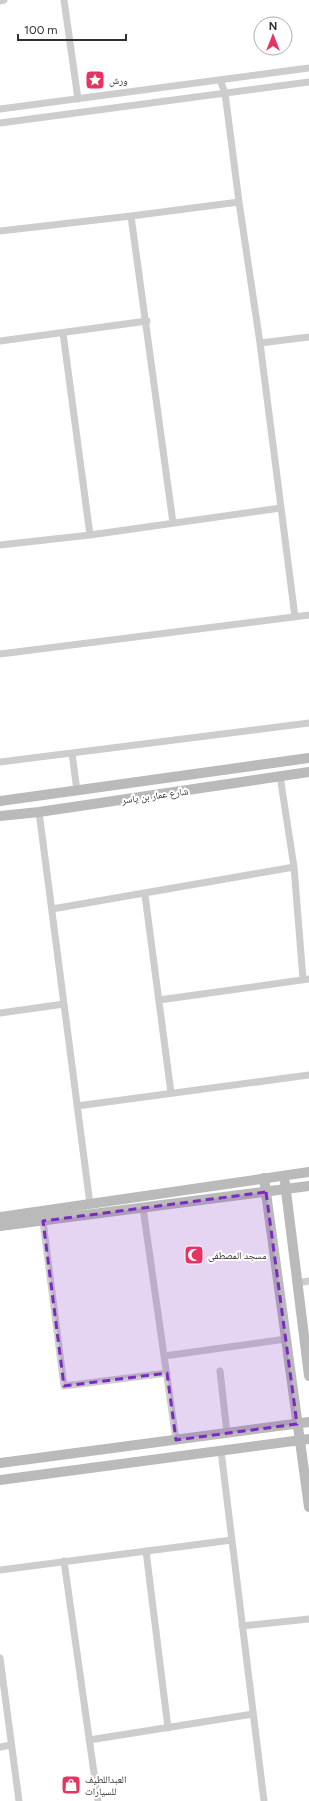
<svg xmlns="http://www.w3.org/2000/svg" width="309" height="1801" font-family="Figtree,'Noto Naskh Arabic',sans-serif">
  <rect width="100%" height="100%" fill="#fff"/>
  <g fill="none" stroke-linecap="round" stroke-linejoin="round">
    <path stroke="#cdcdcd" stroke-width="7" d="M64 0 78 99
      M0 1 4 0
      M220 80 225 93 239 202 260 343 295 617
      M0 109 309 68
      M0 123 309 82
      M131 216 173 523
      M0 231 131 216 239 202
      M63 333 90 535
      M0 341 147 321
      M260 343 309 337
      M0 545 90 535 281 508
      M0 654 309 615
      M72 753 77 791
      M0 762 309 723
      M280 776 294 867 303 979
      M39 812 90 1204
      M145 895 171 1093
      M52 909 294 867
      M159 1000 309 979
      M0 1013 64 1004
      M77 1106 309 1075
      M143 1208 176 1440
      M43 1221 64 1386 167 1373
      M297 1283 309 1281
      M164 1356 286 1339
      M220 1371 227 1433
      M221 1451 264 1801
      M146 1551 168 1728
      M64 1561 98 1801
      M0 1570 232 1540
      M242 1626 309 1619
      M0 1658 19 1801
      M89 1740 253 1714
      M0 1747 11 1745"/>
    <path stroke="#bababa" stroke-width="10" d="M0 801 309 758
      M0 816 39 812 309 772
      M264 1178 309 1507
      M285 1183 309 1376
      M0 1217 309 1172
      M0 1226 309 1186
      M0 1463 309 1422
      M0 1480 309 1439"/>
  </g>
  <path fill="#7b2cbf" fill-opacity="0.2" stroke="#7b2cbf" stroke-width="3" stroke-dasharray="8 5" stroke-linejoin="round" d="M266 1192 297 1424 176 1440 167 1373 64 1386 43 1221Z"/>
  <defs>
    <symbol id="sight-square" viewBox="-11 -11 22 22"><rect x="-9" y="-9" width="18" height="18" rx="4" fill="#e63361" stroke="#fff"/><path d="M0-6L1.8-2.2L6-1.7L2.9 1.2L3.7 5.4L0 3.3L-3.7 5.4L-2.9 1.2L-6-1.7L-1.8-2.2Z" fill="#fff"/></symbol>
    <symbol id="mosque-square" viewBox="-11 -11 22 22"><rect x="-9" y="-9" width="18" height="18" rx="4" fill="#e63361" stroke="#fff"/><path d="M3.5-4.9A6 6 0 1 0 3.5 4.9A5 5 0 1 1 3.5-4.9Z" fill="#fff"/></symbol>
    <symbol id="shop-square" viewBox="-11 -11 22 22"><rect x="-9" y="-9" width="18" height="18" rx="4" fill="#e63361" stroke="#fff"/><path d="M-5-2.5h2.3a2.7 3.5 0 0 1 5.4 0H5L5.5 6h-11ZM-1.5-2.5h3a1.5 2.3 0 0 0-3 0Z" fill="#fff"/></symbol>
  </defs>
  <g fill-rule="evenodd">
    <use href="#sight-square" x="84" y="69" width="22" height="22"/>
    <use href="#mosque-square" x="183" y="1244" width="22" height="22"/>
    <use href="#shop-square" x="60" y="1774" width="22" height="22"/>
  </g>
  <g text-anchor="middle" stroke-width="4" stroke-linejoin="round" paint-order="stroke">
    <g font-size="10" fill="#303030" stroke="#fff" text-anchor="start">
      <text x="109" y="84">ورش</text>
      <text x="208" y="1259">مسجد المصطفى</text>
      <text x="85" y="1783">العبداللطيف<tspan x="85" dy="12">للسيارات</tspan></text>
    </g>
    <g font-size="10" fill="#303030" stroke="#fff">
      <text transform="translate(155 795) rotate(-8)" y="4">شارع عمار بن ياسر</text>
    </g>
  </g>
  <g transform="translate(273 36)"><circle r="19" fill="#ffffff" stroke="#acacac"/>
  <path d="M0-3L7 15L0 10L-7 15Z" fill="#e63361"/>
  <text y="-6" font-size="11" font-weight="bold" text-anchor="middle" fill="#303030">N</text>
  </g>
  <path d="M18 34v6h108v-6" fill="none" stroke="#303030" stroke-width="2"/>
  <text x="24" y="34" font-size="12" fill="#303030" stroke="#ffffff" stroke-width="3" paint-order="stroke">100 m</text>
</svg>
